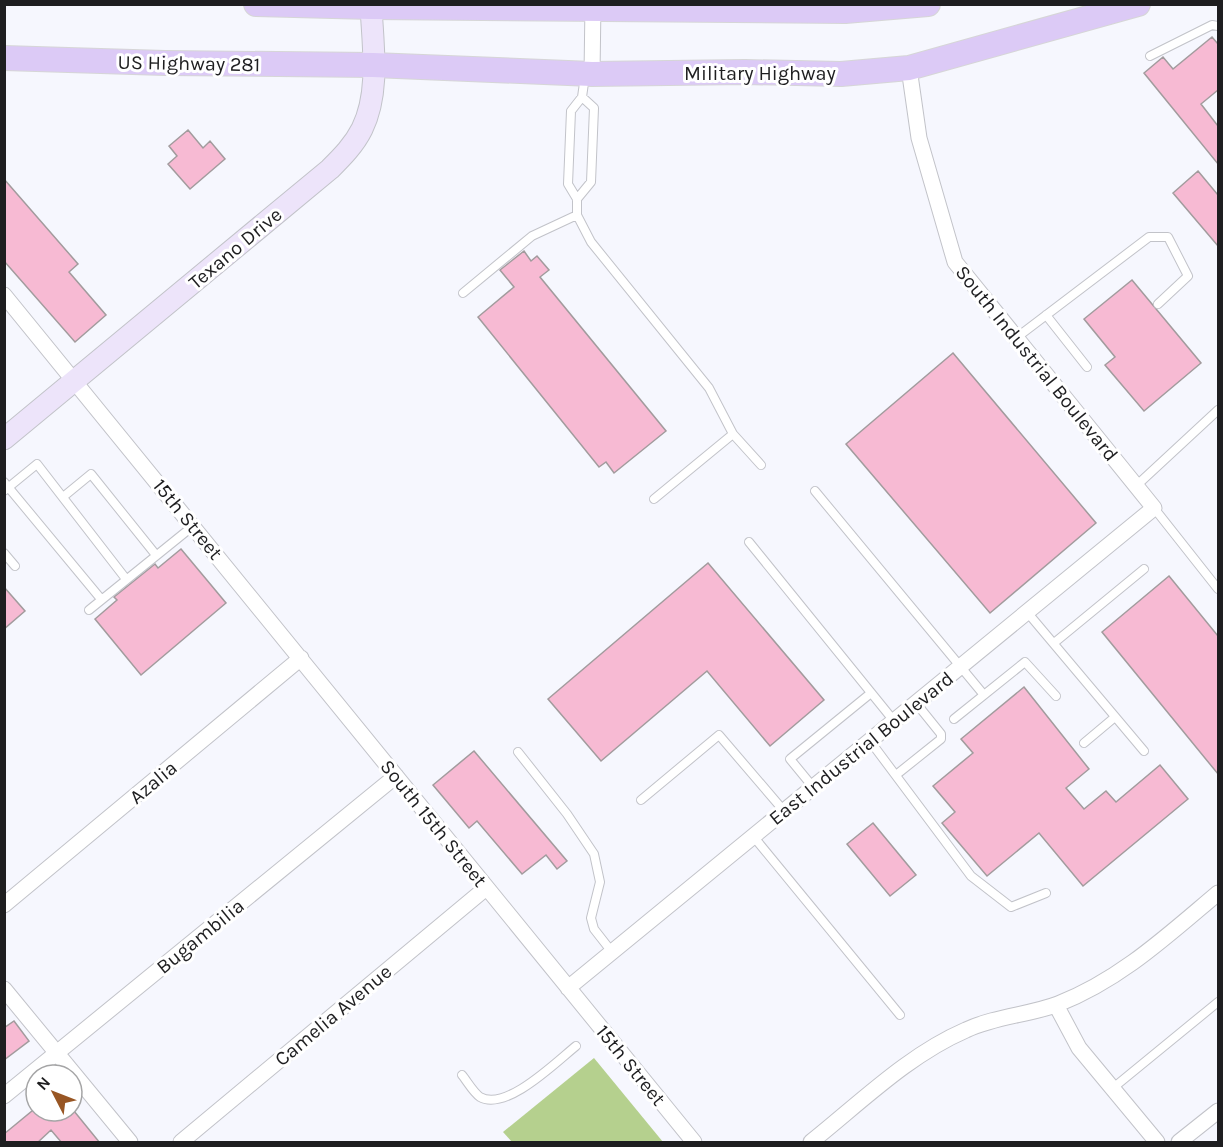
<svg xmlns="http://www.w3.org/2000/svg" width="1223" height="1147" font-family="Karla,sans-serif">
  <rect width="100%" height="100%" fill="#f6f7fe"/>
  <path fill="#b5d08e" d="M594 1058 663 1142H512L503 1132Z"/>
  <path fill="#f7bad3" stroke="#a29b9d" stroke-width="1.5" d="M1212 37 1218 44V90L1201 104 1218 126V164L1144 73 1163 57 1173 69Z
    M188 130 203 148 210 141 225 159 190 189 168 164 177 156 169 146Z
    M1198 171 1218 195V246L1173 193Z
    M4 179 78 264 69 272 106 315 75 342 4 261Z
    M524 251 531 261 537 256 549 270 540 277 666 431 614 473 606 462 599 467 478 317 514 287 500 270Z
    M1132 280 1201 363 1144 411 1105 365 1115 357 1084 319Z
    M953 353 1096 523 990 613 846 444Z
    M181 549 226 603 141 675 95 619 117 600 114 597 155 564 158 568Z
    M708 563 824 700 770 746 707 671 601 761 548 699Z
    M1169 576 1218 636V774L1102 632Z
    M4 587 25 611 4 629Z
    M1024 687 1089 769 1066 788 1084 809 1106 791 1116 802 1160 765 1188 799 1083 886 1039 833 987 876 942 823 955 812 933 786 973 753 961 739Z
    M474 751 567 861 557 869 546 855 522 874 477 821 469 828 433 785Z
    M873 823 916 875 890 896 847 844Z
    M14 1021 29 1041 4 1060V1028Z
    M32 1111H74L100 1143H62L51 1130 37 1143H4V1134Z"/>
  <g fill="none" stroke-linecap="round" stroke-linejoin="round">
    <defs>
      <path id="lane" d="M1150 56 1212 25 1218 26
        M585 76 582 97 571 111 568 184 577 199V215L591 242 709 388 733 434 761 465
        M577 199 591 182 594 108 582 97
        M463 293 532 236 577 215
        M1046 315 1087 367
        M1016 338 1149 237H1168L1188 276 1158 304
        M4 482 101 599
        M1136 486 1218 410
        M4 491 37 464 126 579
        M815 491 984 695
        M63 497 91 474 156 555
        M654 499 733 434
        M1154 508 1218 589
        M749 542 894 721
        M4 553 15 566
        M89 610 193 526
        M1027 612 1144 751
        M1054 643 1144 569
        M954 719 1025 662 1056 696
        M870 741 971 876 1011 907 1046 893
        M1084 743 1115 717
        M518 752 567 814 594 854 600 882 591 918 594 929 612 952
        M896 775 941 739V734L916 703
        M813 787 790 759 871 693
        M641 800 719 735 784 811
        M753 836 900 1015
        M462 1075C467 1081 473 1092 480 1097 506 1112 556 1062 576 1046
        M1113 1088 1218 1002"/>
      <path id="street" d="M592 74 593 4
        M4 295 694 1142
        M4 905 301 658
        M568 988 1154 508 955 262 919 138 909 68
        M4 989 130 1142
        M1056 1005 1079 1048 1157 1142
        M4 1096 396 776
        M181 1142 486 888
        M811 1142C860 1103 908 1055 966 1030 996 1016 1029 1015 1058 1004 1120 980 1168 935 1218 893
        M1179 1142 1218 1111"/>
      <path id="secondary" d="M4 439 330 169C342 157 354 145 362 129 380 93 373 46 371 7"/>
      <path id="primary" d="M256 4 371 7 845 11 928 4
        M4 58 165 63 373 65 592 74 745 72 841 74 909 68 1138 4"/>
    </defs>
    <use href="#lane" stroke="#c2c3c9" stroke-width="10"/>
    <use href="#street" stroke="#c2c3c9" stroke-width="17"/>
    <use href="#secondary" stroke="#c2c3c9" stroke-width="23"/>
    <use href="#primary" stroke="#d6d6d7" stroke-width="26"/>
    <use href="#lane" stroke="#fff" stroke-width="8"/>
    <use href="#street" stroke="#fff" stroke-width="15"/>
    <use href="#secondary" stroke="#ede4fa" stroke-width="21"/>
    <use href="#primary" stroke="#dccaf6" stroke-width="24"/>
  </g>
  <g text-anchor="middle" stroke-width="6" stroke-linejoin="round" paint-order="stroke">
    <g font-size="20" fill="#1e1e20" stroke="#fff">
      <text transform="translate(189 63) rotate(1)" y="7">US Highway 281</text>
      <text x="760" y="80">Military Highway</text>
      <text transform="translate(235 248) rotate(-40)" y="7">Texano Drive</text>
      <text transform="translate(1037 363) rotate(51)" y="7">South Industrial Boulevard</text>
      <text transform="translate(188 519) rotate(51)" y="7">15th Street</text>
      <text transform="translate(861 748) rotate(-39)" y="7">East Industrial Boulevard</text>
      <text transform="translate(153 782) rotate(-40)" y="7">Azalia</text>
      <text transform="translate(434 823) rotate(51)" y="7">South 15th Street</text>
      <text transform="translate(200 936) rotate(-39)" y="7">Bugambilia</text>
      <text transform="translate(333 1015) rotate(-40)" y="7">Camelia Avenue</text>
      <text transform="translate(631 1065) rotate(51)" y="7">15th Street</text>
    </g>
  </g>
  <rect width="1223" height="1147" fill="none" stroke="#1e1e20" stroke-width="12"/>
  <g transform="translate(54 1093) rotate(312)"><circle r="28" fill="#ffffff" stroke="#a5a5a6" stroke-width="1.5"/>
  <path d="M0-4.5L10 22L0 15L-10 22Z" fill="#985624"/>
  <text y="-9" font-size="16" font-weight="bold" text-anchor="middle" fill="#1e1e20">N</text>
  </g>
</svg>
